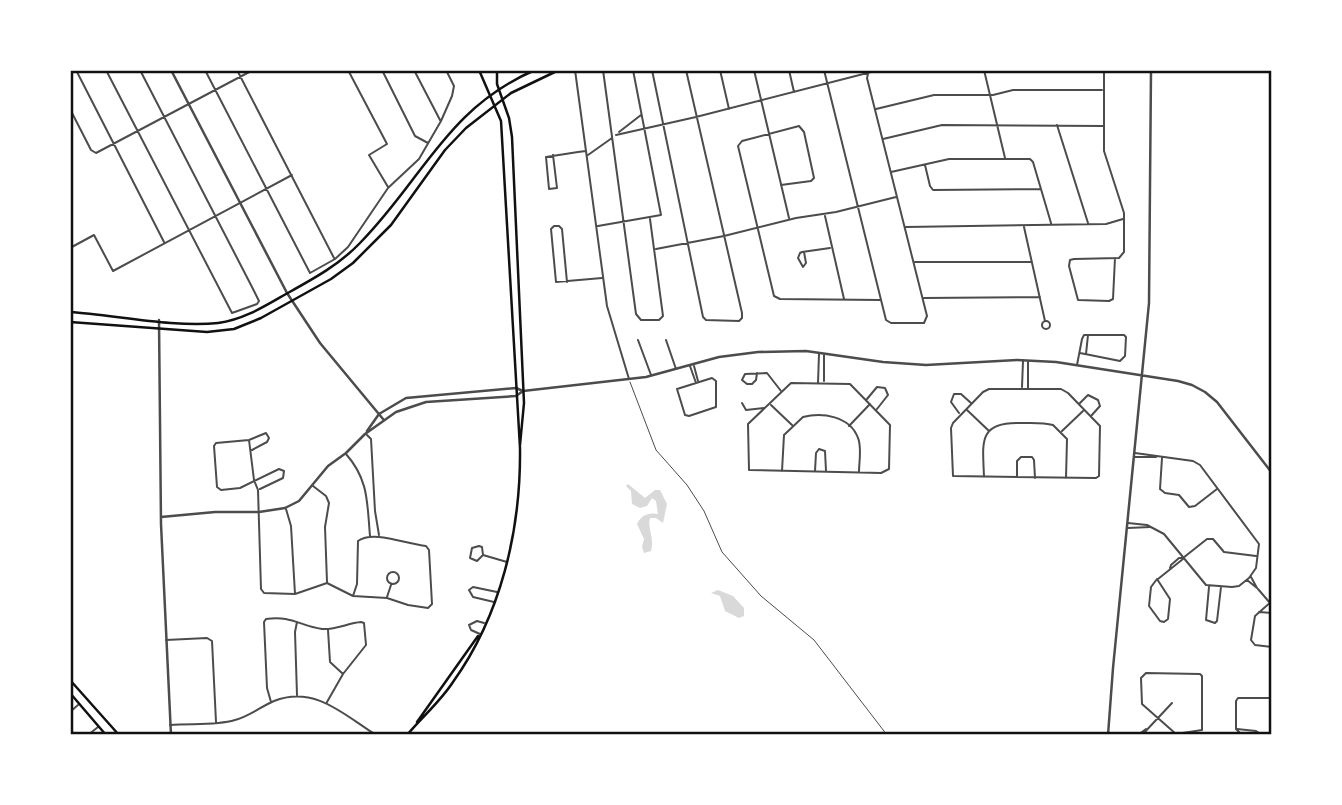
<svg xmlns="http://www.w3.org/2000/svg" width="1342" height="805" font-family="Rubik,sans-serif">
  <rect width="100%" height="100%" fill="#fff"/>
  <path fill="#d9d9d9" d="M628 484 645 498 655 490H660L667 504 663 523 656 518H650C647 529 655 539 651 551L644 553 642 547 644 539 637 524C641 515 649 512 658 514L656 501 652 498 647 506 640 508 632 504 631 491 626 486Z
    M718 590 733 596 744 608V616L739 618 725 611 720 596 711 593Z"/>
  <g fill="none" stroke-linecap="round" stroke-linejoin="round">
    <path stroke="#4c4c4c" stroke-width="1" d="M630 382 656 450 687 485 704 511 722 552 761 596 814 640 887 735"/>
    <path stroke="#4c4c4c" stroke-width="2" d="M76 70 164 242
      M106 70 232 313 257 304 259 301 252 287 140 70
      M205 70 310 273 335 259 348 247 388 188 419 159 441 121 452 96 454 86 446 70
      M237 70 334 258
      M327 70H330
      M348 70 387 144 369 155 388 187
      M382 70 415 136 428 143
      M414 70 440 120
      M575 70 607 306 629 379
      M603 70 636 314 641 320H659L663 316 650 219
      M652 70 703 317 706 320 739 321 742 318V313L686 70
      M720 70 729 109
      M754 70 789 218
      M789 70 794 92
      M824 70 886 320 891 323H924L927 316 867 78 869 70
      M984 70 1005 158
      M1104 70V151L1124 213V252L1119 258 1074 259 1070 260 1069 266 1078 300 1109 301 1113 299 1115 258
      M70 109 91 150 96 153 253 70
      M876 109 934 95H993L1013 90H1102
      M1057 125 1088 223
      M619 132 641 115
      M616 135 696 117 879 70
      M883 139 942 125 1104 126
      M553 155 557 188 549 189 546 157 578 152 586 151
      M588 155 612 138
      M925 165 930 186 933 190 1041 189
      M891 172 949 159H1030L1033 162 1051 223
      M781 185 811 181 814 178 804 132 799 126 742 141 738 146 774 296 780 299 880 300
      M825 216 844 299
      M598 226 661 215 633 70
      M906 227 1106 224 1123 219
      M1024 227 1045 321
      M70 248 94 235 113 271 292 175
      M656 249 724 236 796 218 836 212 896 197
      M804 252 806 263 803 267 798 258 800 253 802 252 830 248
      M915 262H1032
      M567 282 562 229 559 226H554L551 229 556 282 602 278
      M924 298 1040 297
      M1042 325a4 4 0 1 1 8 0a4 4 0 1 1-8 0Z
      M638 340 651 375
      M666 340 676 369
      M1086 354 1088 335
      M824 355V381
      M1028 362V388
      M1077 365 1082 339 1084 335H1124L1126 337 1125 356 1120 361 1080 353
      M690 366 696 383
      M694 366 698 381
      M757 373 756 380 752 384H747L742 380 745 374 767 373 781 391
      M712 378 716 381V407L689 416 685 415 677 389Z
      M791 383 850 384 890 425 889 469 881 473 749 470 748 424Z
      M818 383 819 354
      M1022 387 1023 361
      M989 389H1061L1068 393 1100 426 1099 476 1096 478 953 476 951 428 953 423 983 392Z
      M867 399 877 387 885 388 888 395 877 409
      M742 403 746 410 764 408
      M1080 403 1088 395 1098 400 1100 406 1091 416
      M771 405 792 425
      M967 410 988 430
      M959 413 951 402 954 394H961L971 403
      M849 426 870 404
      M1062 431 1083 411
      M367 435 371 439 375 511 379 535
      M249 440 254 480 258 490 261 589 264 593 295 594 327 583 353 596 387 598 408 605 428 608 432 604 429 550 426 546C405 544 374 530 358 541L357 584 353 596
      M252 450 267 442 269 438 266 433 249 440 216 443 214 446 217 487 221 490 240 488 279 469 284 471 283 478 260 489
      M346 454C369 480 367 503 370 536
      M1134 457H1156
      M1162 458 1160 489 1165 493 1179 495 1189 507 1195 506 1217 489
      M782 471 784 435 803 417C822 412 850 416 858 438 862 447 859 462 859 472
      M815 471 816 453 819 449 825 451 826 471
      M984 477C983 444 977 422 1019 423 1030 423 1043 422 1053 425L1067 439 1066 478
      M1017 477V461L1021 457H1032L1034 460 1035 478
      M313 486 326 496 329 503 325 527 327 582
      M286 509 291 526 295 594
      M1128 523 1147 525 1164 534 1206 585 1232 587 1239 586 1249 578 1256 568 1259 544 1200 465 1193 461 1135 453
      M1128 528 1150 527
      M483 555 477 561 470 558 472 548 479 546 482 547 483 555 507 562
      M1170 568 1171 565 1179 558H1183L1207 539H1213L1224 552 1256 556
      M387 578a6 6 0 1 1 12 0a6 6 0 1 1-12 0Z
      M1157 579 1170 599 1168 619 1164 622 1160 621 1149 606 1151 587Z
      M1158 579 1183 559
      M1247 580 1257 588 1251 577
      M1209 587 1206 620 1215 623 1217 621 1221 587
      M1258 589 1270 603
      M387 597 391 585
      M1272 601 1255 616 1251 640 1255 645 1272 647
      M494 602 473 597 469 590 473 587 497 592
      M1259 612 1272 613
      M297 622 295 632 297 695
      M328 630 330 662 343 674
      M480 634 471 630 469 625 477 621 484 623
      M166 640 207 638 212 641 216 722
      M1146 673 1200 674 1202 676V730L1176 734 1142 704 1141 678Z
      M271 702 267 688 264 622 266 619C291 615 300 626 322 629 336 630 348 623 361 622L364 623 366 645 343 674 327 702
      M70 712 78 705
      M170 725C191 723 215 726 235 720 250 716 260 707 274 701 315 685 344 715 376 735
      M1237 729 1256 731 1262 735
      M1110 734 1120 735
      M88 735 98 727
      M1138 735 1146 729
      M1142 735 1172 703
      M1242 735 1236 729V701L1238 698H1272"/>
    <path stroke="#4c4c4c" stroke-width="2.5" d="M171 70 287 293 320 343 383 419
      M159 320 161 524 171 735
      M367 431 379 414 406 398 516 388 523 391
      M161 517 215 512H259L285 508 299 501 328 466 346 453 365 434 396 412 426 402 516 396 523 391 646 377 719 357 758 352 806 351 883 362 926 365 1017 360 1056 362 1178 381 1192 385 1205 392 1217 402 1272 473
      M1108 735 1113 668 1149 303 1151 70"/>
    <path stroke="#111" stroke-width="2.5" d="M497 70V84L509 118 512 137 524 403 520 445
      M70 312C114 315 176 328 218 323 243 320 265 306 286 294 313 279 339 265 360 243 423 179 447 108 535 70
      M70 322 207 332 234 329 261 318 331 279 353 263 391 225 445 150 466 128 511 93 559 70
      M70 680 119 735
      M70 693 106 735
      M417 722 478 636
      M407 735C422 717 440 702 453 682 501 615 521 530 520 448L501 121 479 70"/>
  </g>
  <rect width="1342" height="805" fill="none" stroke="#ffffff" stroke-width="144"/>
  <rect x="72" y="72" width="1198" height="661" fill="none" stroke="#111" stroke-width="2.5"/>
</svg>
